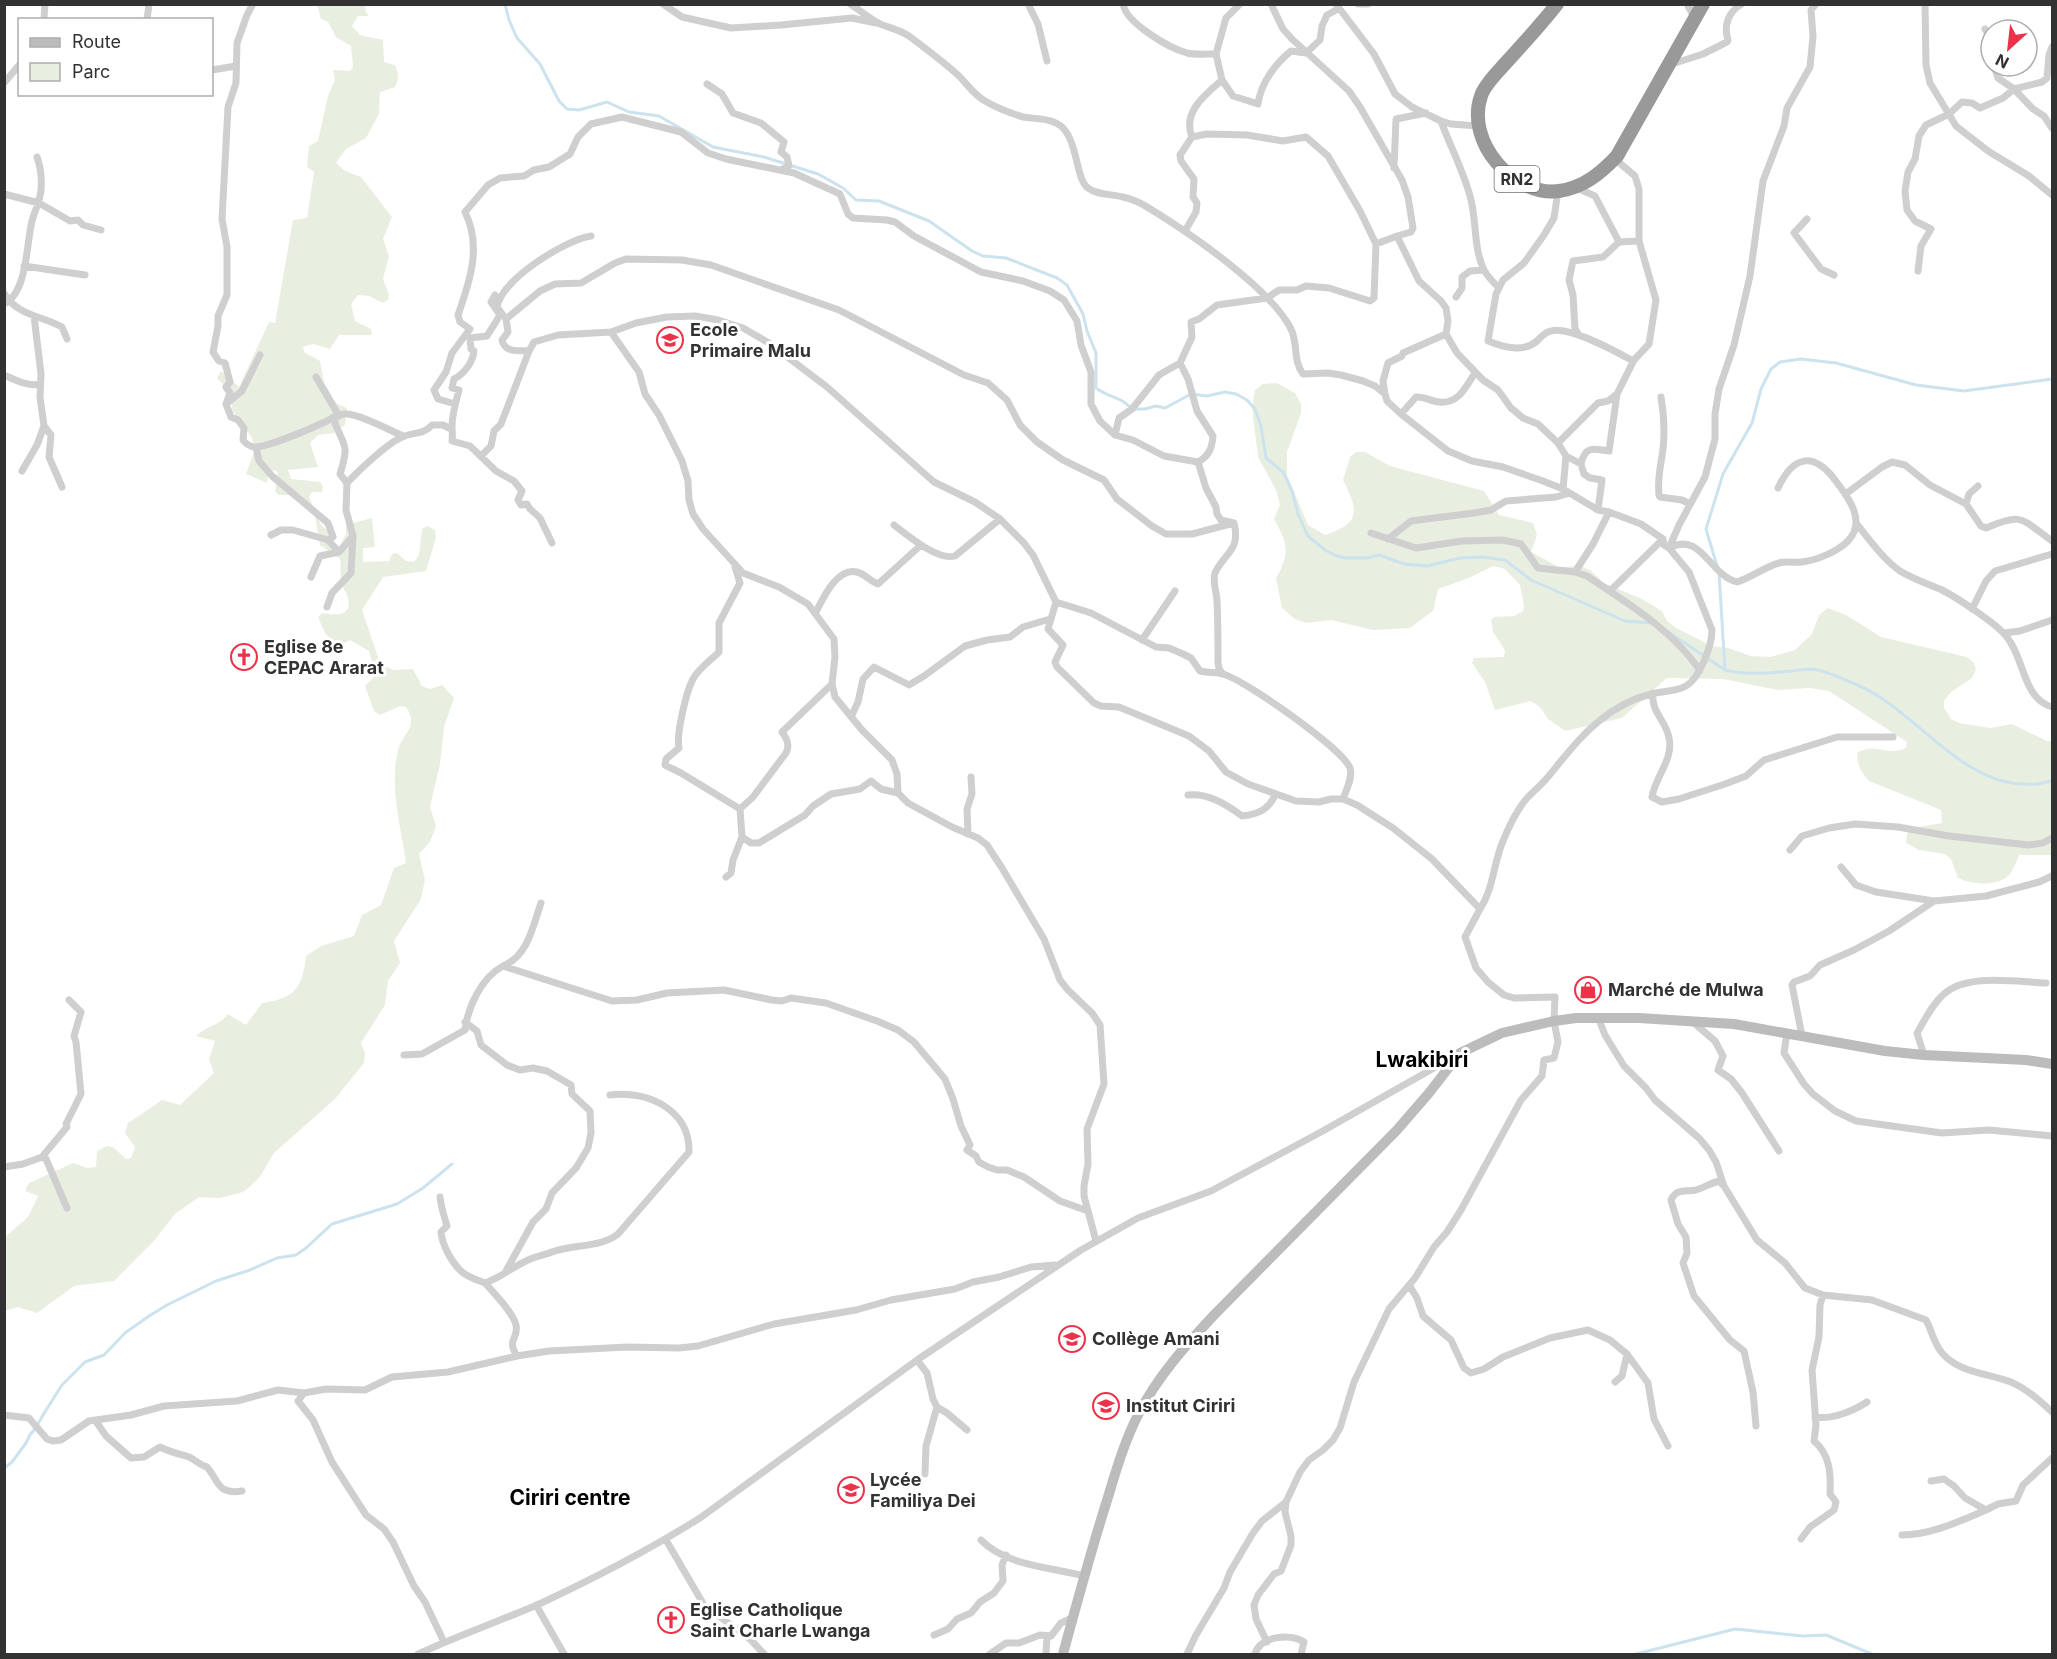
<svg xmlns="http://www.w3.org/2000/svg" width="2057" height="1659" font-family="Inter,sans-serif">
<rect width="100%" height="100%" fill="#fff"/>
<path fill="#e9efe0" d="M317 5H365L366 12 369 16H358L352 26 360 35 383 40 384 62 395 65C399 72 399 80 395 87L380 92 379 114 366 138 346 149 336 163 345 171 361 177 392 217 383 239 389 256 383 279 389 295 388 300 383 303 369 296 358 295 351 304 355 321 371 329 372 335H339L330 349 313 344 303 347 304 352 320 361 324 382 336 403 347 408 345 425 334 433 318 435 310 443 318 467 288 470 291 479 320 482 323 486 322 492H312L309 497 321 525 328 531 331 547 340 546 346 534V525L372 518 375 547 363 548V562L389 561 392 554 397 553 406 561 414 562 419 555 422 529 427 526 435 530 436 538 426 571 383 577 362 610 380 663 393 670 413 669 422 686 430 689 442 685 454 698 444 727 440 764 430 807 436 826 430 842 419 854 425 880 421 899 394 941 400 963 388 981 385 1005 361 1043 365 1053 364 1063 335 1099 274 1153 260 1177 247 1189 243 1192 220 1198 199 1197 175 1214 154 1241 114 1281 74 1286 37 1313 18 1307 5 1311 4 1238 28 1217 38 1196 25 1191 29 1183 73 1163 87 1168 96 1167 97 1151 107 1146 113 1147 126 1159 131 1158 135 1147 125 1133 128 1123 162 1100 180 1105 214 1073 209 1059 215 1041 196 1036C208 1025 219 1026 228 1014L246 1025 262 1003C295 998 302 989 306 956L321 946 354 936 362 915 381 905 394 868 406 863C401 827 389 786 398 750 401 735 420 726 406 707L400 706 380 715 374 711 365 686 376 675 369 651 350 640 336 647 325 633 318 617 322 613C334 615 353 617 348 598 347 593 343 589 342 584 340 577 341 567 340 559L320 545 315 516 292 495H279L275 492 278 472 269 469 267 483 246 474 254 452 252 438 232 410V394L217 378 221 371 239 387 269 322 275 323 293 220 307 218 314 172 307 167 309 146 318 141 328 96 335 80 333 70 350 71 353 67 351 46 336 37 328 22 321 19Z
M1277 383 1295 393 1301 404V413L1287 452V475L1308 525 1325 535C1362 523 1358 510 1343 480L1350 457 1356 452H1365L1390 466 1484 491 1499 515 1533 523 1537 535 1531 552 1559 567 1581 566 1590 570 1604 583 1642 599 1662 611 1667 621 1676 628 1712 646 1728 648 1751 656 1770 657 1795 650 1812 634 1819 615 1828 608 1846 615 1881 637 1967 657 1974 663 1976 670 1972 678 1951 692 1944 701V708L1951 719 1959 723 1990 728 2012 724 2047 741H2052V855H2019C2016 863 2012 875 2004 879 1990 886 1971 884 1958 878L1951 859 1945 854 1919 850 1906 843 1907 834 1912 828 1942 823 1941 810 1869 781C1862 773 1855 763 1858 752 1878 742 1887 757 1906 748L1907 742 1829 691 1809 688 1778 690 1723 679 1667 678 1622 718 1565 731 1548 719 1540 707 1531 701 1495 710 1485 682 1472 663 1474 658 1504 657 1505 650 1493 632 1491 620 1494 617 1514 616 1523 611 1524 606 1520 585 1505 569 1493 566 1469 578 1438 589 1433 611 1410 628 1373 630 1331 620 1306 623 1295 619 1282 608 1276 578C1291 553 1287 542 1274 519L1280 505 1276 490 1258 457 1252 408 1255 390 1263 384Z"/>
<g fill="none" stroke-linecap="round" stroke-linejoin="round">
<path stroke="#cce3ee" stroke-width="3" d="M505 4 509 20 517 38 540 64 559 101 567 109 579 110 607 102 629 112 659 116 713 147 764 157 818 174 843 188 856 200 879 201 929 221 972 251 983 256 1006 258 1057 278 1067 285 1083 314 1087 331 1096 353V388C1111 399 1119 395 1132 409H1145L1156 406 1165 408 1191 394 1207 396 1225 392 1236 394 1247 400 1255 409 1261 426 1266 458 1283 472 1292 491 1298 514 1308 536 1325 550 1334 555 1345 558H1367L1379 555 1404 564 1427 566 1460 558 1483 557 1505 560 1531 580 1625 621 1652 623
M1717 566 1706 529 1723 474 1752 423 1761 389 1771 369 1780 362 1801 359 1836 363 1916 385 1964 391 2052 379
M1719 573 1725 670
M1670 633 1725 670C1742 674 1762 674 1780 672 1790 672 1801 669 1812 669 1825 670 1842 679 1855 684 1922 711 1969 803 2052 781
M4 1468 12 1462 26 1443 30 1435 37 1426 43 1415 62 1385 85 1362 104 1355 125 1333 149 1316 167 1305 216 1281 250 1270 277 1258 296 1255 306 1248 332 1224 397 1204 423 1188 452 1164
M1636 1654 1735 1629 1803 1636 1826 1635 1872 1654"/>
<path stroke="#cfcfcf" stroke-width="7" d="M663 4 682 17 731 28 781 25 852 18 876 23
M850 4C860 10 870 19 880 24 890 28 900 30 909 36 925 48 945 63 959 76 968 85 974 95 985 101 997 108 1010 113 1023 117 1035 119 1052 118 1062 127 1078 142 1076 180 1088 188 1097 195 1112 194 1123 197 1133 199 1143 204 1152 210 1191 234 1268 287 1290 327 1299 343 1292 359 1303 374L1328 373 1341 375 1363 381 1375 386 1385 394 1387 401 1401 414 1448 451 1472 461 1503 467 1543 481 1563 489 1598 510 1609 512 1641 524 1663 539 1664 545 1669 548C1702 531 1708 574 1737 582 1751 578 1764 567 1779 563 1786 561 1795 563 1802 562 1817 560 1837 552 1848 541 1867 521 1848 497 1835 480 1813 451 1793 456 1778 488
M1028 4 1038 24 1047 61
M1123 4C1126 23 1169 48 1187 53 1195 55 1207 54 1216 54L1222 80C1205 95 1182 112 1192 137L1180 155 1181 161 1194 179 1193 197 1197 203 1196 212 1185 231
M1271 4 1283 29 1292 39 1349 91 1360 107 1402 180 1408 197 1413 228 1411 232 1397 236 1419 281 1441 301 1446 308 1448 321 1446 334 1457 353 1483 380 1498 390 1511 408 1523 418 1538 424 1558 443 1566 456 1563 489
M1336 4 1374 54 1395 94 1412 107 1441 121 1451 124 1478 126
M1358 4H1368
M1687 4 1695 19
M1925 4 1926 65 1930 83 1956 126 1988 151 2029 176 2052 195
M44 20 45 4
M147 20 149 4
M1985 29 1991 38
M1216 54 1226 18 1240 4
M1669 65 1703 54 1727 42 1728 40C1723 25 1729 11 1742 4
M1994 66 1998 78 2014 89 2033 109 2044 116 2052 128
M212 70 236 66
M1222 80 1233 96 1258 104C1261 83 1275 64 1291 51L1306 53 1320 40 1322 26 1327 15 1338 9
M4 83 20 64
M707 84 722 94 733 113 761 123 784 142 781 152 787 157 789 166 783 169
M1441 121C1450 146 1463 170 1470 196 1477 219 1473 248 1484 270 1487 276 1494 283 1499 288
M1192 137 1207 134 1247 135 1283 141 1306 137 1328 156 1360 211 1376 244
M1615 159 1635 176 1639 189V241
M1394 168 1396 119 1426 113
M1577 188 1595 196 1619 242 1603 257 1573 261 1569 280 1573 295 1575 329 1579 335
M1558 191 1554 218 1544 235 1524 263 1503 280 1496 294 1488 341C1503 347 1523 353 1537 341 1541 337 1545 332 1551 331 1569 326 1617 352 1633 361
M4 194 39 203 70 221 78 220 83 225 101 230
M1807 219 1794 233 1821 269 1834 275
M591 236C565 240 502 279 497 307L506 319 508 332 502 340C505 353 517 350 529 351L534 342 558 335 611 332 636 323 667 317 695 316 718 320 743 328 769 343 827 387 934 482 975 502 1000 519 1024 543 1033 555 1056 602 1048 629 1063 645 1055 662 1057 667 1094 703 1101 706 1119 707 1189 736 1209 751 1226 772 1248 784 1296 801 1319 802 1331 799H1343L1357 805 1393 828 1432 859 1480 909 1465 937 1476 968 1488 982 1504 995 1514 998 1555 997 1554 1021 1558 1042 1554 1058 1544 1060 1542 1076 1521 1100 1461 1210 1447 1232 1434 1247 1415 1278 1389 1309 1354 1382 1340 1428 1333 1440 1323 1450 1309 1460 1300 1472 1286 1502 1262 1521 1253 1533 1230 1572 1224 1588 1196 1635 1187 1654
M24 266 85 275
M1918 271 1921 246 1931 229 1915 221 1907 210 1905 191 1908 172 1915 159 1919 136 1926 125 1949 114 1962 102 1972 103 1980 108 2003 98 2014 89 2042 82 2047 78 2049 55 2052 47
M4 293C16 315 42 316 62 327L67 339
M1456 297 1462 288V277L1470 271 1484 270
M498 300 495 295 491 302 500 315 487 336 470 338 471 349 474 351C473 362 464 374 454 379L452 388 459 390C456 402 452 414 452 426 452 432 453 435 452 441L470 446 496 471 514 481 522 491 518 500 521 505 527 504 530 509 540 518 552 543
M4 304C28 292 26 244 32 221 35 210 40 201 41 190 42 178 41 168 37 157
M506 319 540 291 555 284 581 283 615 263 626 259 682 260 711 265 839 310 964 375 988 383 1007 400 1020 425 1037 442 1063 460 1104 480 1117 499 1152 526 1166 534H1192L1234 523
M611 332 639 372 645 394 659 415 682 461 688 481 689 500 693 514 703 529 743 573 779 587 808 604 834 639 835 657 832 684 835 697 862 730 892 760 897 774 898 793 908 803 952 827 978 838 987 845 1002 868 1044 939 1060 980 1068 990 1092 1013 1100 1025 1104 1084 1087 1129 1088 1164 1084 1186V1196L1096 1241
M260 355 242 391 226 404 231 417 238 420 244 428 243 440C246 444 249 446 254 447 265 448 308 430 320 424 329 421 336 414 346 414 360 414 389 430 403 436
M1180 363 1188 379 1197 411 1213 436C1212 448 1209 456 1198 462
M4 375C15 380 29 387 40 384
M316 377 339 416
M1385 394 1383 381 1388 363 1402 356 1403 353 1446 334
M1661 397C1664 415 1665 431 1663 449 1661 466 1657 477 1659 495L1660 497 1682 500 1690 504
M226 404 230 393 226 387 230 382 225 363 219 361 213 352 218 326V316L227 295V247L222 219 228 107 236 83 237 43 247 15 253 4
M455 404 438 399 434 390 446 372 452 353 470 329 460 322 458 315C470 281 482 246 465 212L488 185 500 178 524 176 534 170 549 167 570 154 578 137 591 124 622 117 681 132 708 153 726 159 794 173 840 194 848 214 853 218 887 220 895 222 914 236 981 272 1023 281 1050 291 1064 300 1077 321 1081 345 1091 372V404L1100 421 1115 435 1133 440 1164 456 1198 462
M1401 414 1416 397C1425 396 1431 402 1440 402 1459 404 1466 386 1475 373
M333 417C342 447 351 440 340 474L347 483
M44 426 51 435 49 457 62 487
M1115 435 1119 418 1132 409 1159 375 1180 363 1192 337 1191 322 1199 319 1217 305 1267 298 1279 290H1297L1306 286 1329 288 1370 301 1374 298 1376 244 1397 236
M1558 443 1598 403 1608 401 1617 394 1634 360 1649 344 1656 300 1639 241 1619 242
M256 447 259 461 272 476 328 523 333 537 328 540
M481 456 491 446 494 431 501 424 529 351
M1566 456 1581 464C1585 446 1593 448 1609 451L1617 394
M1198 462 1206 488 1216 507 1217 514 1221 520 1234 523C1241 551 1224 553 1215 573 1212 581 1217 593 1217 601 1218 621 1218 642 1218 662L1219 669 1223 674
M1581 464 1584 474 1590 478 1602 480 1598 510
M22 471 37 445 44 426 40 397 41 374 34 316
M1847 493 1882 467 1892 462 1905 465 1930 485 1966 504 1981 526 1986 528C2024 512 2021 519 2052 541
M1966 504 1969 494 1978 486
M1856 523C1869 539 1883 559 1900 571 1913 579 1928 584 1942 590 1956 597 1997 624 2006 636 2025 658 2022 698 2052 707
M894 525C907 535 938 561 955 556L1000 519
M1371 533 1416 548 1462 541 1503 540 1521 544 1538 568 1575 572 1587 576C1627 603 1670 628 1699 669
M271 535 281 530H293L328 540 339 552
M1388 539 1411 521 1474 513 1491 510 1506 501 1556 497 1570 493
M735 567 740 583 719 623V652C711 660 698 669 693 679 686 692 676 735 679 748L666 759 665 765 681 773 740 809
M1575 572 1593 544 1609 512
M311 577 320 556 339 552 353 536
M1610 591 1663 539
M1056 602 1091 613 1156 647 1169 648 1183 654 1191 658 1200 671C1208 673 1216 672 1223 674 1245 680 1343 749 1350 768 1353 778 1346 790 1343 799
M327 607 332 593 351 573 353 536 346 510 347 483C359 470 388 443 402 437 415 431 422 436 432 425H443L451 429
M1972 609 1986 581 1995 571 2052 554
M816 612C823 598 837 567 857 572 865 574 870 581 878 584L921 545
M2005 633 2020 631 2052 620
M1142 640 1175 591
M832 684 782 732C787 739 790 745 786 753L753 797 740 809 742 837 751 843H759L805 815 813 806 831 794 860 789 871 781 881 789 898 793
M1653 693C1651 713 1666 720 1669 738 1674 759 1655 777 1652 797L1662 802 1679 799 1725 784 1746 776 1764 760 1837 737H1893
M851 717 858 702 863 679 874 667 909 685 924 676 965 646 987 640 1010 637 1023 627 1050 619
M1188 795C1208 793 1226 804 1242 816 1259 814 1268 810 1276 794
M968 834 967 809 972 794 971 777
M1790 850 1802 836 1829 828 1855 824 1898 827 1949 836 2029 845 2043 843 2052 838
M1841 867 1856 885 1876 892 1934 901
M726 877 731 873 733 860 742 837
M1480 909C1494 888 1493 864 1503 841 1509 826 1517 809 1528 797 1534 791 1541 785 1547 778 1564 758 1578 738 1599 721 1615 708 1631 699 1651 694 1663 691 1675 692 1686 686 1700 678 1712 645 1712 630L1689 572 1669 548 1679 525 1705 477 1711 454 1715 439V414L1719 389 1734 345 1750 276 1763 181 1784 126 1787 108 1810 67 1813 36 1811 10 1816 4
M503 966C528 956 533 926 541 903
M1598 1017 1605 1035 1624 1066 1646 1088 1655 1100 1699 1138 1709 1150 1716 1162 1724 1186 1757 1240 1785 1263 1805 1288 1823 1295 1872 1300 1926 1320C1932 1331 1934 1344 1942 1353 1959 1373 1988 1373 2011 1382 2027 1389 2039 1400 2052 1412
M465 1022 477 1031 481 1045 507 1065 520 1070 533 1068 547 1071 571 1085 572 1094 590 1111 591 1133 588 1148 576 1168 552 1193 546 1209 533 1222 506 1271
M1694 1023 1715 1041 1723 1056 1718 1070 1731 1079 1742 1093 1779 1151
M1787 1033 1784 1053 1804 1084 1813 1094 1835 1111 1856 1121 1942 1133 1989 1130 2052 1136
M1802 1036 1792 985 1794 982 1810 976 1820 965 1854 950 1889 931 1934 901 1986 896 2039 882 2052 876
M404 1055 422 1054 465 1030C468 1007 481 978 503 966L612 1001 637 1000 667 993 724 990 772 1000 782 1001 791 998 826 1003 877 1021 898 1030 914 1042 945 1079 953 1099 961 1126 970 1145 967 1150 976 1156 979 1162 988 1167 997 1170H1007L1024 1177 1060 1201 1088 1211
M1924 1055 1917 1033C1925 1020 1932 1004 1944 994 1967 973 2016 982 2046 983
M42 1157 46 1159 67 1208
M4 1167 23 1164 42 1157 67 1127 66 1124 81 1094 76 1042 74 1036 81 1012 69 1000
M1723 1185 1719 1181C1711 1183 1703 1188 1696 1190 1684 1192 1677 1188 1671 1200L1678 1224 1686 1237 1687 1253 1683 1263 1694 1296 1730 1340 1744 1351 1753 1392 1756 1426
M440 1197C441 1207 444 1216 447 1226L441 1232C442 1245 452 1263 462 1272 468 1277 477 1280 485 1283 500 1278 511 1268 526 1261 533 1257 544 1255 552 1252 573 1244 600 1248 618 1234L689 1152C690 1110 648 1090 610 1095
M485 1283C493 1292 513 1312 516 1325 519 1339 506 1339 517 1356
M1409 1285 1417 1298 1423 1316 1451 1340 1464 1368 1471 1373 1484 1369 1503 1357 1550 1338 1588 1330 1610 1340 1627 1354 1648 1383 1654 1419 1668 1446
M917 1360 927 1373 933 1399 937 1407 947 1413 967 1430
M1615 1382 1622 1376 1627 1354
M304 1393 298 1401 313 1420 332 1462 366 1515 384 1529 393 1542 414 1586 425 1602 444 1642
M4 1415 29 1418 47 1439 53 1441 61 1440 89 1421 131 1415 164 1406 237 1401 278 1390 304 1393 326 1389 365 1390 392 1377 448 1372 517 1356 549 1351 628 1347 679 1348 698 1346 774 1324 856 1310 891 1300 955 1289 973 1282 999 1277 1031 1267 1055 1265
M1815 1417C1832 1420 1853 1411 1867 1402
M98 1420 97 1423 106 1436 131 1458 144 1457 160 1447C170 1452 179 1454 189 1457 196 1460 199 1465 207 1467 219 1481 217 1495 242 1491
M925 1474 926 1446 937 1407
M1931 1481 1944 1479 1954 1486 1965 1498 1986 1510 1998 1504 2016 1501 2023 1485 2052 1458
M1902 1535C1931 1535 1960 1521 1986 1510
M1801 1539 1810 1527 1834 1510 1836 1502 1830 1494C1831 1474 1830 1454 1814 1441L1816 1425 1812 1370 1819 1337 1820 1305 1823 1295
M666 1540 704 1605 751 1640 764 1654
M981 1540C1006 1566 1051 1567 1084 1576
M536 1605 564 1654
M934 1635 948 1629 957 1619 971 1613 980 1602 994 1593 1003 1581 1002 1565 1006 1555
M1267 1642 1256 1619 1254 1605 1258 1595 1274 1574 1281 1571 1291 1545V1536L1285 1512 1286 1502
M418 1654C457 1636 497 1622 537 1605 593 1579 647 1551 700 1518L917 1360 1081 1250 1138 1218 1211 1191 1321 1132 1455 1056
M990 1654 1006 1643H1019L1040 1635 1051 1636 1061 1623 1072 1618
M1046 1654 1047 1636
M1255 1654C1260 1636 1290 1633 1304 1642L1301 1654"/>
<path stroke="#bcbcbc" stroke-width="10" d="M1063 1654C1076 1606 1089 1558 1104 1510 1114 1478 1123 1444 1138 1415 1157 1377 1186 1345 1215 1314L1397 1130 1429 1093 1460 1053 1502 1033 1554 1021 1576 1018H1639L1734 1024 1885 1051 1924 1055 2026 1060 2052 1064"/>
<path stroke="#999" stroke-width="14" d="M1557 4C1540 26 1521 46 1502 67 1495 75 1484 86 1481 96 1465 141 1513 197 1559 191 1583 188 1601 173 1617 156L1703 4"/>
</g>
<defs>
<symbol id="school-ring" viewBox="-11 -11 22 22"><circle r="9.5" fill="#fff" stroke="#eb3249" stroke-width="1.5"/><path d="M0-5L7-2L0 1L-7-2ZM-4 1L0 2.5L4 1V4Q0 6-4 4Z" fill="#eb3249"/></symbol>
<symbol id="church-ring" viewBox="-11 -11 22 22"><circle r="9.5" fill="#fff" stroke="#eb3249" stroke-width="1.5"/><path d="M-1.2-6h2.4v3.5h3.3v2.4h-3.3V6h-2.4V-.1h-3.3v-2.4h3.3Z" fill="#eb3249"/></symbol>
<symbol id="shop-ring" viewBox="-11 -11 22 22"><circle r="9.5" fill="#fff" stroke="#eb3249" stroke-width="1.5"/><path d="M-5-2.5h2.3a2.7 3.5 0 0 1 5.4 0H5L5.5 6h-11ZM-1.5-2.5h3a1.5 2.3 0 0 0-3 0Z" fill="#eb3249"/></symbol>
<symbol id="university-ring" viewBox="-11 -11 22 22"><circle r="9.5" fill="#fff" stroke="#eb3249" stroke-width="1.5"/><path d="M0-5L7-2L0 1L-7-2ZM-4 1L0 2.5L4 1V4Q0 6-4 4Z" fill="#eb3249"/></symbol>
</defs>
<g fill-rule="evenodd">
<use href="#school-ring" x="655" y="325" width="30" height="30"/>
<use href="#church-ring" x="229" y="642" width="30" height="30"/>
<use href="#shop-ring" x="1573" y="975" width="30" height="30"/>
<use href="#university-ring" x="1057" y="1324" width="30" height="30"/>
<use href="#school-ring" x="1091" y="1391" width="30" height="30"/>
<use href="#school-ring" x="836" y="1475" width="30" height="30"/>
<use href="#church-ring" x="656" y="1605" width="30" height="30"/>
</g>
<g text-anchor="middle" stroke-width="6" stroke-linejoin="round" paint-order="stroke">
<rect fill="#fff" stroke="#707070" stroke-width="1.5" x="1494.5" y="166" width="45" height="26" rx="4.5"/>
<g font-size="16" font-weight="bold" fill="#323232">
<text x="1517" y="185">RN2</text>
</g>
<g font-size="18" font-weight="bold" fill="#323232" stroke="#fff" text-anchor="start">
<text x="690" y="336">Ecole<tspan x="690" dy="21">Primaire Malu</tspan></text>
<text x="264" y="653">Eglise 8e<tspan x="264" dy="21">CEPAC Ararat</tspan></text>
<text x="1608" y="996">Marché de Mulwa</text>
<text x="1092" y="1345">Collège Amani</text>
<text x="1126" y="1412">Institut Ciriri</text>
<text x="870" y="1486">Lycée<tspan x="870" dy="21">Familiya Dei</tspan></text>
<text x="690" y="1616">Eglise Catholique<tspan x="690" dy="21">Saint Charle Lwanga</tspan></text>
</g>
<g font-size="21" font-weight="bold" fill="#000" stroke="#fff">
<text x="1422" y="1067">Lwakibiri</text>
<text x="570" y="1505">Ciriri centre</text>
</g>
</g>
<rect width="2057" height="1659" fill="none" stroke="#323232" stroke-width="12"/>
<rect x="18" y="18" width="195" height="78" fill="#ffffff" stroke="#adadad" stroke-width="1.5"/>
<rect x="30" y="38" width="30" height="9" fill="#bcbcbc" stroke="#adadad" stroke-width="1.5"/>
<text x="72" y="48" font-size="18" fill="#323232">Route</text>
<rect x="30" y="63" width="30" height="18" fill="#e9efe0" stroke="#adadad" stroke-width="1.5"/>
<text x="72" y="78" font-size="18" fill="#323232">Parc</text>
<g transform="translate(2009 48) rotate(207)"><circle r="28" fill="#ffffff" stroke="#adadad" stroke-width="1.5"/>
<path d="M0-4.5L10 22L0 15L-10 22Z" fill="#eb3249"/>
<text y="-9" font-size="16" font-weight="bold" text-anchor="middle" fill="#323232">N</text>
</g>
</svg>
